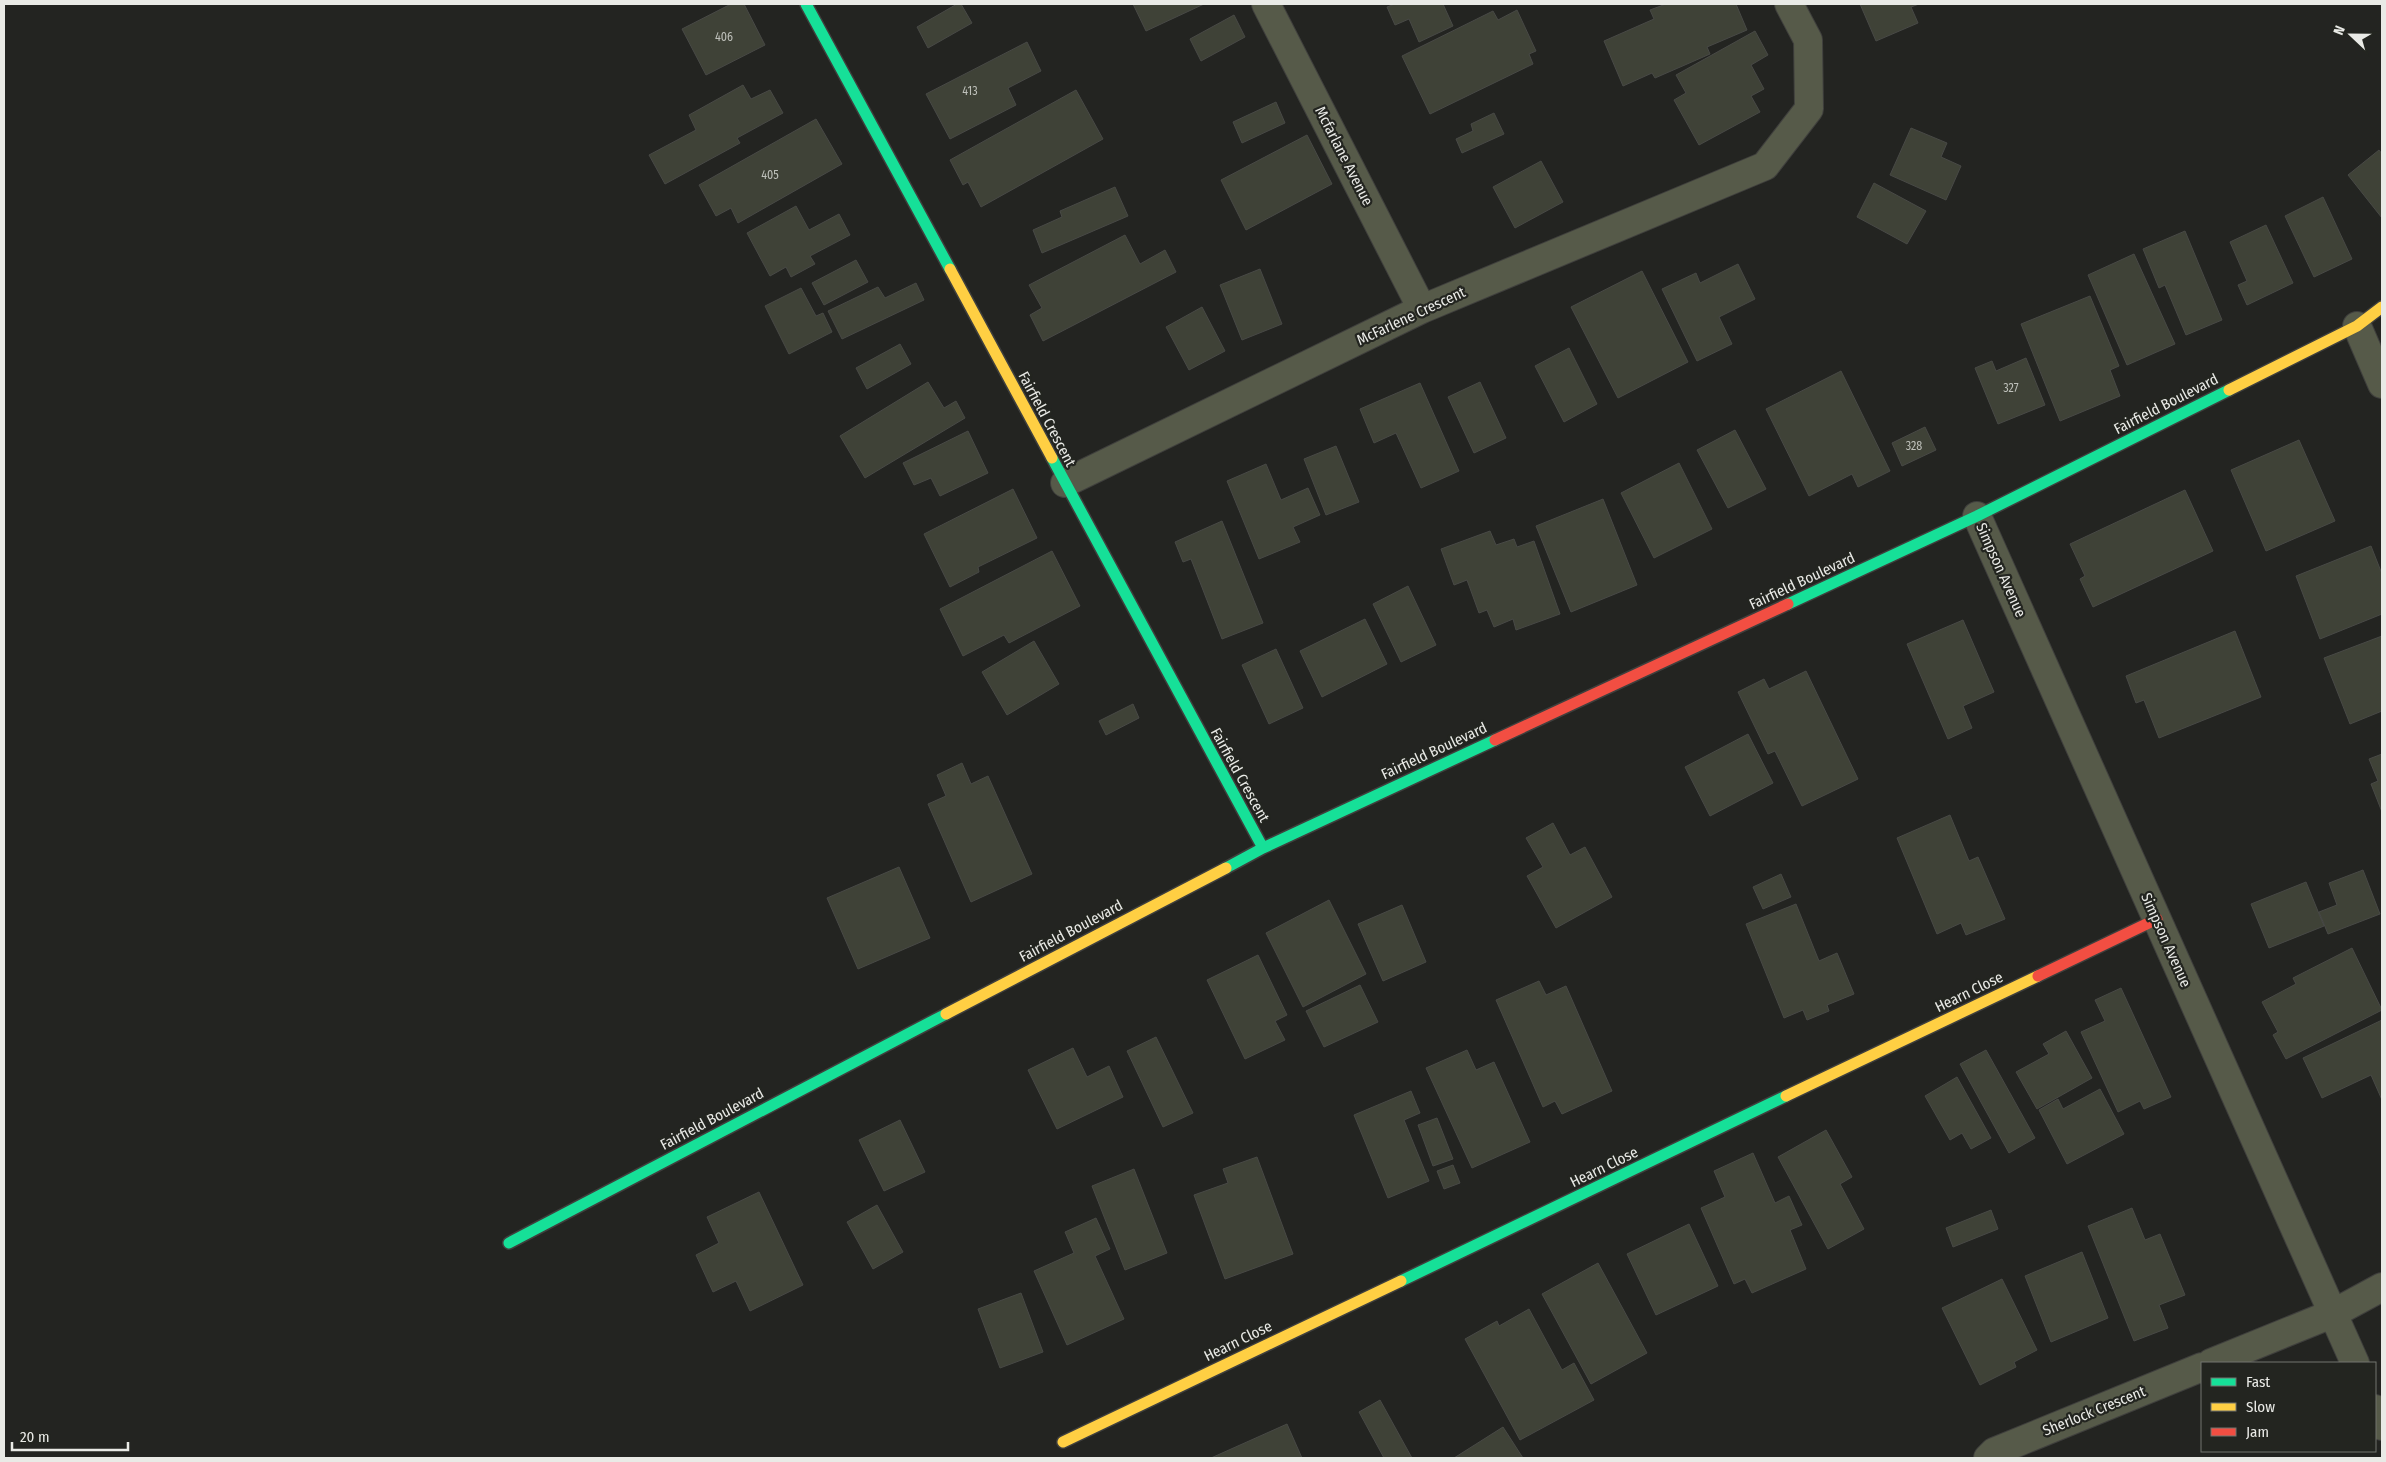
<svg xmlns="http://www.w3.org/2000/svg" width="2386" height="1462" font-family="'Fira Sans Condensed',sans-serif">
<rect width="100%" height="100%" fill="#232421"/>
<path fill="#3f4237" stroke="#484946" d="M731 4H744L765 45 706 75 682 29Z
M957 4H961L972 23 928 48 917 27Z
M1133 4H1204L1146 31Z
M1395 4H1443L1453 26 1419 42 1409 19 1395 25 1387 7Z
M1666 4H1736L1747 30 1707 47 1710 54 1655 78 1652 73 1623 86 1604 41 1654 19 1650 10Z
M1860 4H1919L1911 7 1918 23 1876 41Z
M1517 10 1536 51 1529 54 1533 64 1430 114 1402 56 1493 11 1498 20Z
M1234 15 1245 37 1201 61 1190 39Z
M1755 31 1768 55 1751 65 1764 89 1751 96 1760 112 1699 145 1674 100 1686 93 1676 75Z
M1027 42 1041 71 1008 88 1016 105 950 139 926 94Z
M743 85 751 99 770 90 783 113 737 138 740 143 665 184 649 155 696 130 689 115Z
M1076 90 1103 139 981 207 968 182 963 185 950 160Z
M1276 102 1285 123 1242 143 1233 122Z
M1494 113 1504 134 1462 153 1456 139 1473 131 1471 124Z
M816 119 842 164 738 223 731 208 716 216 699 185Z
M1911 128 1947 143 1941 157 1961 166 1946 200 1890 175Z
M1307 135 1332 184 1246 230 1221 180Z
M2379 150 2382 154V218L2348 175Z
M1541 161 1563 202 1515 228 1493 187Z
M1874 183 1926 211 1907 244 1857 217Z
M1115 187 1128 216 1042 253 1033 230 1062 217 1060 211Z
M2323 197 2352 259 2314 277 2285 216Z
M796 206 809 230 839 214 850 235 810 256 815 264 791 277 786 267 770 276 747 233Z
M2266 225 2293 283 2247 305 2238 285 2247 281 2230 242Z
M2185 231 2222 320 2186 335 2165 285 2159 288 2143 249Z
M1125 235 1140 264 1165 250 1176 272 1043 341 1030 315 1042 308 1029 285Z
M2134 254 2175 344 2127 365 2088 275Z
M856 260 868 282 824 305 812 283Z
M1738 264 1755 299 1719 317 1732 344 1697 361 1662 289 1696 273 1700 283Z
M1260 269 1282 324 1242 340 1220 285Z
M1642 271 1688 362 1618 398 1571 307Z
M916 283 924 300 842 339 828 311 878 287 885 298Z
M801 288 816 316 823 313 832 332 789 354 765 306Z
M2090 296 2119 366 2110 370 2120 396 2060 421 2021 324Z
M1202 307 1225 351 1189 370 1166 327Z
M900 344 911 364 867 389 856 368Z
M1569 348 1597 404 1564 422 1535 366Z
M2026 358 2045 405 1998 424 1975 368 1992 361 1996 371Z
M1841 371 1890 471 1858 487 1852 474 1809 496 1766 409Z
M928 382 944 408 956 401 965 418 865 478 840 436Z
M1480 382 1506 438 1474 453 1448 397Z
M1420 383 1459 471 1421 488 1396 433 1374 443 1360 409Z
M1925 427 1936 450 1902 466 1892 443Z
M1735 430 1766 489 1728 508 1697 450Z
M968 431 988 473 940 496 931 478 914 485 903 463Z
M2299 440 2335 521 2266 551 2231 470Z
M1336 446 1359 502 1326 515 1304 459Z
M1679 463 1712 529 1654 558 1621 493Z
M1266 464 1281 500 1308 488 1320 515 1293 527 1300 542 1259 559 1227 481Z
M1013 489 1037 538 978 567 979 572 950 587 924 534Z
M2185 490 2213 551 2093 607 2080 579 2085 576 2070 544Z
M1603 499 1637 585 1571 612 1536 526Z
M1222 521 1263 623 1222 639 1191 559 1183 562 1175 542Z
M1490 531 1496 545 1514 539 1517 547 1534 541 1560 614 1516 630 1513 619 1494 627 1487 610 1479 613 1467 580 1454 585 1441 549Z
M2371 546 2382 574V614L2320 639 2296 576Z
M1052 551 1080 606 1009 643 1004 635 963 656 940 609Z
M1408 586 1436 645 1401 662 1373 604Z
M1365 619 1387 664 1322 697 1300 651Z
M1963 620 1994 692 1963 706 1972 728 1948 739 1907 644Z
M2235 631 2261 697 2159 738 2144 700 2136 703 2126 676Z
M2382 636V711L2350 724 2324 658Z
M1034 641 1059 684 1007 715 982 672Z
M1276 649 1303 708 1269 724 1242 665Z
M1806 671 1858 779 1802 806 1775 751 1768 754 1738 692 1764 679 1769 689Z
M1133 704 1139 718 1106 735 1099 721Z
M1748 734 1773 783 1710 816 1685 767Z
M2382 754V812L2371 784 2378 781 2369 759Z
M962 763 971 784 988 776 1032 874 971 902 928 804 946 796 937 775Z
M1950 815 1969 861 1978 857 2005 919 1966 935 1961 923 1937 934 1897 838Z
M1553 823 1570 855 1585 847 1612 897 1556 928 1527 876 1543 867 1526 838Z
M899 867 930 938 858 969 827 898Z
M2363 870 2380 914 2328 934 2319 912 2337 905 2329 883Z
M1781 874 1791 897 1763 909 1753 887Z
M2306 882 2324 926 2269 948 2251 904Z
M1329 900 1366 974 1303 1007 1266 933Z
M1796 904 1819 961 1837 953 1854 994 1827 1005 1829 1011 1807 1020 1803 1010 1784 1018 1746 924Z
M1402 905 1426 962 1383 981 1358 924Z
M2352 948 2382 1010 2286 1059 2273 1035 2278 1032 2262 1002 2296 984 2293 978Z
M1258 955 1287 1015 1275 1021 1285 1040 1245 1059 1207 980Z
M1539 981 1546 995 1566 986 1612 1091 1562 1114 1555 1101 1543 1107 1496 1000Z
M1360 985 1378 1022 1324 1047 1306 1011Z
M2121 988 2171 1097 2144 1109 2140 1101 2118 1112 2081 1032 2105 1021 2095 1000Z
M2382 1020V1100L2371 1075 2322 1098 2303 1058Z
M2066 1031 2092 1078 2037 1109 2016 1072 2049 1054 2043 1044Z
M1156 1037 1193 1113 1163 1127 1127 1051Z
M1073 1048 1087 1077 1109 1066 1123 1097 1057 1129 1028 1070Z
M1467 1050 1476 1070 1494 1062 1530 1142 1472 1168 1426 1068Z
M1986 1050 2035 1138 2009 1153 1960 1064Z
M1957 1077 1991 1138 1971 1149 1962 1133 1950 1140 1925 1096Z
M2100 1089 2124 1134 2067 1164 2039 1110 2058 1099 2063 1109Z
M1411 1091 1420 1113 1404 1120 1429 1181 1388 1198 1354 1115Z
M1437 1118 1453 1159 1433 1166 1418 1125Z
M900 1120 925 1172 884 1191 859 1140Z
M1826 1130 1852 1177 1840 1184 1864 1229 1828 1249 1778 1157Z
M1753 1153 1775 1203 1789 1196 1802 1225 1790 1230 1806 1269 1752 1293 1745 1279 1734 1284 1701 1208 1725 1197 1714 1171Z
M1257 1157 1293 1254 1225 1279 1194 1195 1228 1183 1223 1169Z
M1453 1165 1460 1183 1444 1189 1437 1171Z
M1134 1169 1167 1253 1125 1270 1092 1186Z
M759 1192 803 1285 750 1311 736 1281 713 1292 696 1255 719 1243 707 1217Z
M877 1205 903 1252 873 1269 847 1222Z
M2132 1208 2145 1240 2160 1234 2185 1295 2159 1305 2168 1328 2134 1341 2088 1226Z
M1991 1210 1998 1229 1953 1247 1946 1228Z
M1096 1218 1110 1249 1095 1256 1124 1319 1067 1345 1034 1271 1074 1253 1065 1232Z
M1689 1224 1718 1286 1656 1315 1627 1254Z
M2082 1252 2108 1318 2051 1342 2025 1276Z
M1598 1263 1647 1353 1591 1384 1542 1294Z
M2002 1279 2037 1350 2014 1362 2016 1367 1980 1385 1942 1308Z
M1021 1293 1043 1352 1000 1368 978 1309Z
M1529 1309 1562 1370 1574 1363 1594 1400 1520 1440 1465 1339 1497 1321 1499 1326Z
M1380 1400 1412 1458H1384L1359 1412Z
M1287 1424 1302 1458H1211Z
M1503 1427 1523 1458H1454Z"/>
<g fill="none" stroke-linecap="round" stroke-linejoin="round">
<defs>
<path id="street" d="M1266 4 1422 309
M2357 326 2382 384
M1065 483 1422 309 1765 166 1809 109 1808 40 1789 4
M1977 516 2355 1363
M2211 1363 2334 1313 2382 1287
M2375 1409 2382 1426
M1988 1458 1994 1452 2202 1367"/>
<path id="fast" d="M806 4 950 269
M1052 458 1263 848
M1788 604 1977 516 2229 390
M1226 868 1263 848 1495 740
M509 1243 946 1014
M1401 1281 1786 1096"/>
<path id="slow" d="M950 269 1052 458
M2229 390 2357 326 2382 307
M946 1014 1226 868
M1786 1096 2038 976
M1063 1442 1401 1281"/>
<path id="jam" d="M1495 740 1788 604
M2038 976 2157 919"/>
</defs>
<use href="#street" stroke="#3f3f3d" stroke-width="30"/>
<use href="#fast" stroke="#3f3f3d" stroke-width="14"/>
<use href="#slow" stroke="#3f3f3d" stroke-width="14"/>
<use href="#jam" stroke="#3f3f3d" stroke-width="14"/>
<use href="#street" stroke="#565a49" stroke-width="28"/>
<use href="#fast" stroke="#16e098" stroke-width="11"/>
<use href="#slow" stroke="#ffcf43" stroke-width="11"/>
<use href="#jam" stroke="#f24e42" stroke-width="11"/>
</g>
<g text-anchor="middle" stroke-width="4.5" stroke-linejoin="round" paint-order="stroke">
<g font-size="12" fill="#bec0ba">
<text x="724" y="41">406</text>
<text x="970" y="95">413</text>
<text x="770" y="179">405</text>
<text x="2011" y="392">327</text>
<text x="1914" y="450">328</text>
</g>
<g font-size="15" fill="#e9eae6" stroke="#232520">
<text transform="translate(1344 156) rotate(63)" y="5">Mcfarlane Avenue</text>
<text transform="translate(1411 316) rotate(-25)" y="5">McFarlene Crescent</text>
<text transform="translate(2166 404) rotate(-27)" y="5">Fairfield Boulevard</text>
<text transform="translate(1047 419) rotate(62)" y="5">Fairfield Crescent</text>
<text transform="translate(2001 570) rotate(66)" y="5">Simpson Avenue</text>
<text transform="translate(1802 581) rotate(-25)" y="5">Fairfield Boulevard</text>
<text transform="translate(1434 751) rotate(-25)" y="5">Fairfield Boulevard</text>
<text transform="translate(1240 775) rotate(61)" y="5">Fairfield Crescent</text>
<text transform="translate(1071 931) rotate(-28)" y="5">Fairfield Boulevard</text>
<text transform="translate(2166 940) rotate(66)" y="5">Simpson Avenue</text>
<text transform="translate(1969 992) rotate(-26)" y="5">Hearn Close</text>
<text transform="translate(712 1119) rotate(-28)" y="5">Fairfield Boulevard</text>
<text transform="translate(1604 1167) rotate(-26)" y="5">Hearn Close</text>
<text transform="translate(1238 1341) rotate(-26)" y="5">Hearn Close</text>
<text transform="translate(2094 1411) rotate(-22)" y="5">Sherlock Crescent</text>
</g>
</g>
<rect width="2386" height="1462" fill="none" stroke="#e9eae6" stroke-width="10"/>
<rect x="2201" y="1362" width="175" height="90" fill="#232520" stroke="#72746f"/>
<rect x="2211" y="1378" width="25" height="8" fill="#16e098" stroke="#72746f"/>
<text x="2246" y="1387" font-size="15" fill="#e9eae6">Fast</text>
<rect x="2211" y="1403" width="25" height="8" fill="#ffcf43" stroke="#72746f"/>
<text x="2246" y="1412" font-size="15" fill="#e9eae6">Slow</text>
<rect x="2211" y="1428" width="25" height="8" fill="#f24e42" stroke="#72746f"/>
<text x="2246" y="1437" font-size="15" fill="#e9eae6">Jam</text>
<g transform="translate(2351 35) rotate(292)" stroke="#232520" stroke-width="4" paint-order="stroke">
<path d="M0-4L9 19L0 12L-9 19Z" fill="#e9eae6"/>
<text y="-8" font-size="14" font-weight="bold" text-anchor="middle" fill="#e9eae6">N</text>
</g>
<path d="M12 1442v8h116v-8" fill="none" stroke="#e9eae6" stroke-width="2.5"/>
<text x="20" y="1442" font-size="15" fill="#e9eae6" stroke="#232520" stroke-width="4" paint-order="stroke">20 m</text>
</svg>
